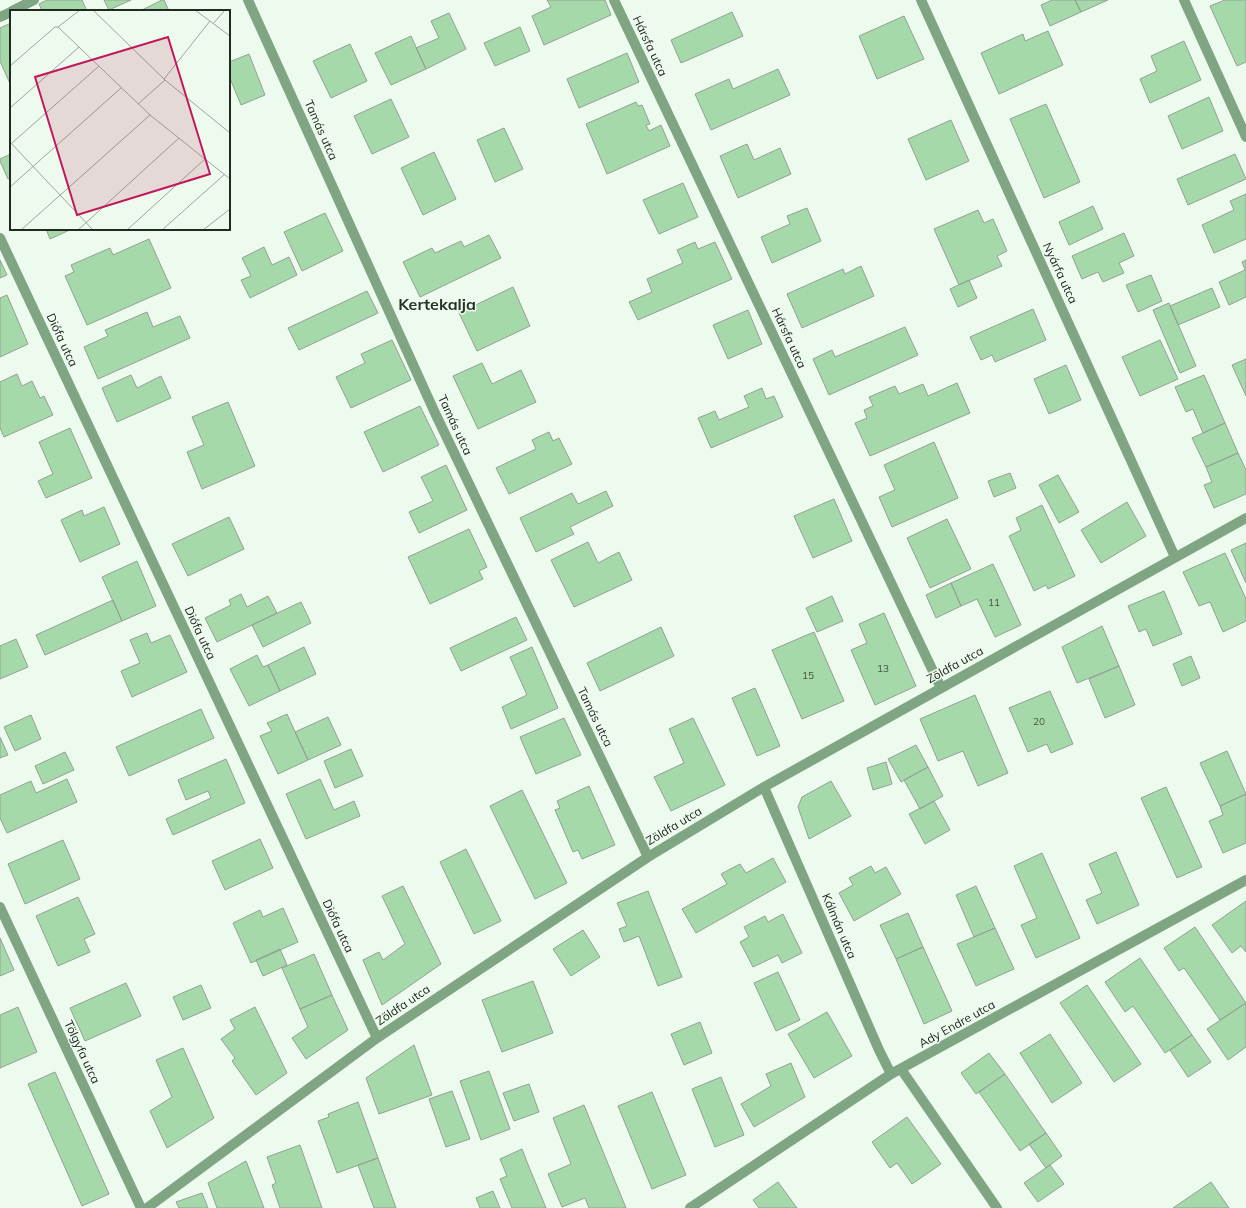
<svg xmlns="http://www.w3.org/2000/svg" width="1246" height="1208" font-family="Mulish,sans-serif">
<rect width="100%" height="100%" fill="#ecfbed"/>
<path fill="#a6d9a9" stroke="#93a193" d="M47 0H82L87 11H42L39 4Z
M104 0H131L109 10Z
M162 0H164L169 11H140Z
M547 0H605L611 15 544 45 532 16 551 7Z
M1052 0H1075L1081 12 1050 26 1041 5Z
M1075 0H1108L1081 12Z
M1225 0H1246V62L1237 66 1210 6Z
M732 12 743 36 681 63 671 40Z
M449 13 466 49 426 69 416 48 439 38 431 21Z
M904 16 924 59 877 79 859 36Z
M11 23V86L0 61V28Z
M520 27 530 51 495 66 484 43Z
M1048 31 1063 65 999 94 981 53 1023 34 1025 41Z
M411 36 426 69 391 85 375 53Z
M1184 41 1201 80 1150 103 1140 79 1157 71 1151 56Z
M350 44 367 81 331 98 313 61Z
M627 53 639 82 579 108 567 79Z
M249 54 265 95 241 105 229 76V62Z
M778 69 790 95 711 130 695 94 729 79 733 89Z
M1209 97 1223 131 1182 149 1168 116Z
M391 99 409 137 372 154 354 116Z
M636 102 638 106 642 105 650 124 646 125 649 131 661 125 670 146 607 174 586 124Z
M1046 104 1080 182 1044 198 1010 119Z
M951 120 969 161 926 180 908 139Z
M504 128 523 169 495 182 477 140Z
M747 144 754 160 780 148 791 174 738 198 720 156Z
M434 152 456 199 423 215 401 168Z
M11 154V177L8 179 0 161V159Z
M1235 154 1246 179 1188 205 1177 179Z
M683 183 698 217 659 234 643 200Z
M1246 194V239L1214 253 1202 225 1234 210 1230 201Z
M1093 206 1103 229 1069 245 1059 222Z
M807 208 821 241 772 263 761 237 790 224 787 216Z
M978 210 984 223 993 219 1007 251 997 256 1002 266 959 285 934 229Z
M325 213 343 251 302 271 284 232Z
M46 229H72L50 239Z
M1124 233 1134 256 1119 263 1124 273 1103 282 1098 272 1082 279 1072 256Z
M489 235 501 258 420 297 403 262 432 248 435 253 461 241 464 247Z
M149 239 171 288 87 325 65 276 74 272 71 265 110 248 113 255Z
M695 242 698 249 715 242 732 279 638 320 629 302 652 292 647 279 683 263 677 250Z
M264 247 272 265 289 257 297 275 250 298 241 280 251 276 242 258Z
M0 260 7 275 0 278Z
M1246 260V297L1229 305 1219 282 1245 270 1242 262Z
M861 266 874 296 802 328 787 294 843 269 845 274Z
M1151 275 1162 301 1138 312 1126 285Z
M969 280 977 298 958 307 950 289Z
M513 287 530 326 477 351 459 313Z
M1212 288 1220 307 1178 325 1170 306Z
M367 291 378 313 299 350 288 328Z
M7 295 28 344 0 357V298Z
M1169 303 1196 366 1180 373 1153 310Z
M1033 309 1046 340 995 362 992 355 981 360 970 337Z
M748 310 762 344 728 359 713 325Z
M147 312 153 327 180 316 190 338 98 379 84 347 108 336 105 330Z
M905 327 918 355 829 395 813 359 832 350 835 357Z
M392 340 411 380 351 408 336 377 365 363 361 354Z
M1160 340 1178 379 1140 396 1122 357Z
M1246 359V396L1232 365Z
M482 363 492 384 521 370 536 402 478 429 453 376Z
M1066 365 1081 400 1049 414 1034 379Z
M17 374 22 386 32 381 40 398 44 396 53 415 4 437 0 428V382Z
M131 375 137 388 161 376 171 398 117 422 102 388Z
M1204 375 1225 423 1203 433 1193 409 1186 412 1175 387Z
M957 383 970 413 870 456 855 423 867 418 864 410 873 406 869 397 895 386 899 394 923 384 928 396Z
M762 388 766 399 774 396 783 417 711 448 698 418 715 411 719 420 749 407 744 396Z
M228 402 255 466 202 489 187 452 204 445 192 417Z
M420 406 439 445 383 472 364 432Z
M1225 423 1238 453 1206 467 1192 438Z
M70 428 92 478 46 498 38 481 53 474 39 442Z
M549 432 553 441 559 438 572 464 509 494 496 468 536 449 532 440Z
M934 442 958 498 892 527 879 497 895 490 884 465Z
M1238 453 1246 470V494L1214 508 1204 485 1212 482 1206 467Z
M446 465 467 510 419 533 409 512 433 501 421 477Z
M1010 473 1016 488 994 497 988 481Z
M1058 475 1079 512 1059 523 1039 485Z
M606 491 613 506 570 527 574 534 536 552 520 518 572 493 578 504Z
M834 499 852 541 813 558 794 516Z
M1127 502 1146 536 1101 563 1081 530Z
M1042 505 1075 576 1048 589 1046 585 1034 591 1009 536 1021 530 1016 518Z
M104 507 120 544 80 562 61 520 82 510 84 516Z
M229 517 244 549 188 576 172 544Z
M947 519 971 569 930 588 907 538Z
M469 529 487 567 479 571 483 579 430 604 408 557Z
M588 542 598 563 619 552 632 580 574 607 551 560Z
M1246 543V583L1231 550Z
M1225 553 1246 599V621L1223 632 1210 602 1199 606 1183 572Z
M137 561 156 606 122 621 102 577Z
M993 564 1021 625 995 637 977 599 961 606 951 583Z
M951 583 961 606 936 618 926 595Z
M1164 591 1182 634 1153 646 1146 629 1139 632 1128 606Z
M241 594 247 607 268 596 277 613 217 642 205 618 231 605 229 600Z
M832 596 843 621 817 632 806 608Z
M113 600 122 621 45 655 36 635Z
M301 602 311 623 263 647 252 625Z
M884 613 916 686 875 705 851 650 867 643 859 624Z
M516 617 527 640 461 671 450 648Z
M1102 626 1119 666 1077 683 1062 647Z
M661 627 674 656 600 691 587 663Z
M814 632 844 701 802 719 772 650Z
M147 633 151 643 170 635 187 672 132 697 121 671 140 663 130 640Z
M16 639 28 667 0 679V646Z
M304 647 316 674 280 691 268 665Z
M532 647 558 708 511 729 502 707 527 695 510 657Z
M257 655 263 667 268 665 280 691 249 706 230 669Z
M1191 656 1200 678 1182 686 1173 664Z
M1119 666 1135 705 1105 718 1089 679Z
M755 688 780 746 757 756 732 698Z
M1050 691 1073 744 1051 753 1047 744 1028 752 1009 708Z
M975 695 1008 773 978 786 963 751 938 761 920 719Z
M201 709 214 738 129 776 116 747Z
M287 714 308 760 278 774 260 736 272 731 267 723Z
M31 715 41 739 15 751 4 727Z
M328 717 341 745 308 760 295 732Z
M564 718 581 755 536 774 520 737Z
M693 718 725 785 671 811 654 777 684 763 669 729Z
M0 737 8 755 0 758Z
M916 745 928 767 901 782 888 759Z
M351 749 363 776 335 788 324 761Z
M1227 751 1246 794 1220 806 1200 763Z
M65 752 74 770 43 784 35 766Z
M226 759 245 803 173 835 166 819 211 798 208 791 186 800 178 780Z
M886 762 892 784 873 790 867 768Z
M928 767 943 796 920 809 904 780Z
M67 779 77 802 7 833 0 818V795L31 781 36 793Z
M320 779 334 810 354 801 360 816 306 839 286 794Z
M831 781 851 816 809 839 798 807 802 797Z
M589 786 615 845 582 859 578 850 573 852 555 810 560 808 557 801Z
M1166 787 1202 867 1177 878 1141 798Z
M522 790 567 883 535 899 490 806Z
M1246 794V843L1223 853 1209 821 1223 815 1220 806Z
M934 801 950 830 925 844 909 814Z
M260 839 273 868 225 890 212 861Z
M63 840 80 879 25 904 8 864Z
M466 849 501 921 474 934 440 862Z
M1116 852 1139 905 1097 924 1086 900 1102 893 1089 864Z
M1042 853 1080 938 1036 958 1021 925 1037 918 1014 866Z
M773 858 786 882 696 933 682 909 727 884 721 874 740 864 746 873Z
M871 866 875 873 886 867 901 894 854 921 839 893 853 885 849 878Z
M403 886 441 964 382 1005 363 960 379 952 383 960 405 944 382 896Z
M976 886 995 928 974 937 956 895Z
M648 891 682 977 658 986 639 936 624 942 619 929 627 926 617 903Z
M78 897 95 934 84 939 90 952 58 966 36 916Z
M1246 901V952L1241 946 1232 953 1212 925Z
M283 908 298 942 251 963 233 923 260 910 263 917Z
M908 913 923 947 896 959 880 925Z
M783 914 802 953 782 963 778 955 753 967 740 942 749 937 744 927 765 916 768 922Z
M1195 927 1246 1003 1220 1020 1184 968 1179 971 1164 948Z
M995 928 1014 969 976 986 957 944Z
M583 930 600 957 571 976 553 949Z
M0 938 14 970 0 976Z
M923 947 952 1011 924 1024 896 959Z
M280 949 287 965 263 976 256 960Z
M314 954 332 995 300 1009 282 968Z
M1140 958 1192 1035 1165 1053 1133 1006 1125 1012 1105 982Z
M778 972 800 1020 776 1031 754 983Z
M533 981 553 1033 502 1052 482 1000Z
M126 983 141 1016 85 1041 70 1008Z
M201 985 211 1008 183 1020 173 997Z
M1087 985 1141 1064 1114 1082 1060 1003Z
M332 995 348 1030 306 1059 292 1038 308 1027 300 1009Z
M1246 1003V1047L1228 1060 1207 1029Z
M18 1007 37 1052 0 1068V1015Z
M255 1007 287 1073 256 1095 232 1061 235 1058 221 1039 235 1029 230 1020Z
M827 1012 852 1056 814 1078 788 1034Z
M700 1022 712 1053 684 1065 671 1034Z
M1050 1034 1082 1083 1052 1103 1020 1053Z
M1192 1035 1211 1062 1188 1077 1170 1050Z
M414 1045 432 1095 379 1114 366 1078Z
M183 1048 214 1118 167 1148 150 1111 172 1097 156 1060Z
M989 1053 1005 1074 976 1094 961 1073Z
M791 1063 805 1097 754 1127 741 1104 771 1086 766 1074Z
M489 1071 510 1129 481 1140 460 1081Z
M55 1072 109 1194 82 1206 28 1084Z
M1005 1074 1046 1133 1020 1151 979 1092Z
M721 1077 744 1135 715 1147 692 1089Z
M529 1084 539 1112 514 1121 503 1093Z
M452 1091 470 1139 446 1147 429 1099Z
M652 1092 686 1175 652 1189 618 1106Z
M358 1102 378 1158 337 1173 318 1121 329 1117 328 1114Z
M584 1105 626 1208H589L585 1198 562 1207 548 1174 571 1164 553 1118Z
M907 1117 941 1164 912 1184 897 1163 890 1168 872 1142Z
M1046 1133 1062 1156 1046 1168 1029 1144Z
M300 1145 322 1208H280L272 1185 276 1183 267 1157Z
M522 1149 529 1167 546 1208H512L500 1179 507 1176 500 1159Z
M378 1158 396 1208H374L358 1165Z
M246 1161 264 1208H217L208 1183Z
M1050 1165 1064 1184 1038 1202 1024 1183Z
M778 1182 797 1208H759L753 1200Z
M1211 1182 1229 1208H1173Z
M493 1191 500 1208H480L476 1198Z
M202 1193 208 1208H179L176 1202Z"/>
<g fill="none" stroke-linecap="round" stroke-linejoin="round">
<path stroke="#80a582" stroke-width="10" d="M248 0 435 413 648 857
M614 0 941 688
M921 0 1175 557
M1184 0 1246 137
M12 11 34 0
M0 17 11 12
M0 238 377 1038
M764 787 879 1050 891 1074
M0 907 141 1208
M901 1069 997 1208
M147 1208 377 1038 648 857 764 787 1246 518
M690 1208 891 1074 1246 880"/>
</g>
<g text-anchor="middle" stroke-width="3" stroke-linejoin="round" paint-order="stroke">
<g font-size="10" fill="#435444">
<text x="994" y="606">11</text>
<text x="883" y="672">13</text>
<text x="808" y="679">15</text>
<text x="1039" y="725">20</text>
</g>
<g font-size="12" fill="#222822" stroke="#ecfbed">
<text transform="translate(650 46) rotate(65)" y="4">Hársfa utca</text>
<text transform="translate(321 130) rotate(66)" y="4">Tamás utca</text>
<text transform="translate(1060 273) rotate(65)" y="4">Nyárfa utca</text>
<text transform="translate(789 338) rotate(65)" y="4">Hársfa utca</text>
<text transform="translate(62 340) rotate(65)" y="4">Diófa utca</text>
<text transform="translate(455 425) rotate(65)" y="4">Tamás utca</text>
<text transform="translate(200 633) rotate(65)" y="4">Diófa utca</text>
<text transform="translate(955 665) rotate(-29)" y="4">Zöldfa utca</text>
<text transform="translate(595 717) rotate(64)" y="4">Tamás utca</text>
<text transform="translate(674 826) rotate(-31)" y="4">Zöldfa utca</text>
<text transform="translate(338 926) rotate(65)" y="4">Diófa utca</text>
<text transform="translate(839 926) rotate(67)" y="4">Kálmán utca</text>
<text transform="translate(403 1005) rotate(-34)" y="4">Zöldfa utca</text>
<text transform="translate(957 1024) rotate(-29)" y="4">Ady Endre utca</text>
<text transform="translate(82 1052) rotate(65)" y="4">Tölgyfa utca</text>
</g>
<g font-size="16" font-weight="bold" fill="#263227" stroke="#ecfbed">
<text x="437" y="310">Kertekalja</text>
</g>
</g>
<g transform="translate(10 10)">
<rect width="220" height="220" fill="#ecfbed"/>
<path fill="none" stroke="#9ba79c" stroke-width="1" d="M83 0 155 70 220 123M185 0 220 26M203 14 215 0M48 17 140 105 220 169M0 56 45 17H48L70 0M154 69 200 11M128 94 155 70M0 98 69 37M0 132 83 220M2 133 89 56M0 177 111 78M11 220 140 105M68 220 169 128M117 220 196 148M152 220 215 164M193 220 220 199"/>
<path fill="#c2185b" fill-opacity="0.15" stroke="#c2185b" stroke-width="2" d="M158 27 200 164 67 205 25 67Z"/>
<rect width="220" height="220" fill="none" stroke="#222822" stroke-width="2"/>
</g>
</svg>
